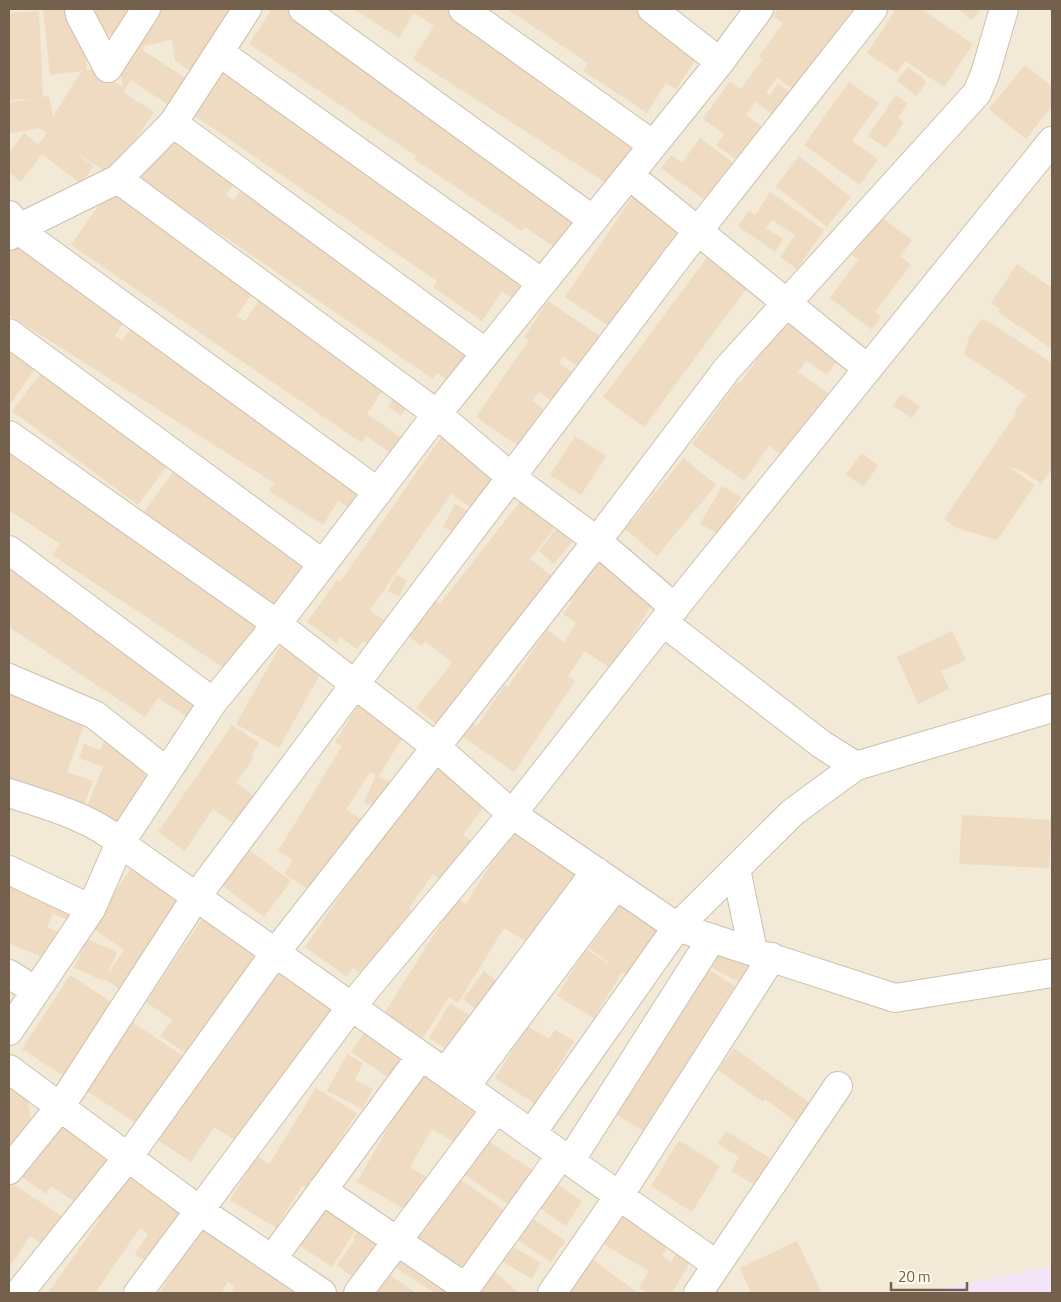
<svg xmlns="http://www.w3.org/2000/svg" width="1061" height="1302" font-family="'Titillium Web',sans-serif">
<rect width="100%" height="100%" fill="#fbf7e7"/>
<path fill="#f2ead6" d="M9 9H1052V1293H9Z"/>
<path fill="#f3e4f7" d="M1052 1266V1293H917Z"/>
<path fill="#eedbc1" d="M43 9H80L87 70 95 69 123 87 118 60 152 9H229L240 16 201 78 175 61 172 40 143 46 144 51 201 88 183 115 131 80 123 92 154 112 112 176 71 149 93 166 81 184 42 154 21 182 9 172V153L24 133 38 145 47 133 39 128 9 134V103L31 99 9 100V13L39 11 43 97 49 96 53 116 82 71 50 75Z
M95 9H133L116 38 98 28Z
M272 9H304L588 199 556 248 525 227 522 231 414 159 416 156 249 44Z
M354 9H470L644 140 614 188 413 59 434 26 414 13 399 38Z
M507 9H649L705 46 676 89 666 83 647 113 583 71 588 63Z
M778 9H876L809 100 777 78 766 93 770 95 778 83 799 99 783 122 755 102 746 115 765 129 741 163 716 145 724 134 703 119 730 81 741 89 762 59 759 56 783 23 773 16Z
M896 9H921L973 44 944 87 905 61 897 73 867 53Z
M958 9H981L972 20Z
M231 63 536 271 516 301 502 291 482 321 433 287 437 281 195 116Z
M1025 65 1052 87V106L1026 139 989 109Z
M908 67 927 82 916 96 897 80Z
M849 82 879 103 852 141 878 159 860 185 804 145Z
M896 95 908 103 898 118 904 122 886 148 868 136Z
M171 120 244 170 226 195 234 200 248 180 478 344 452 383 437 373 433 379 134 175Z
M700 138 742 169 714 207 661 168 671 155 682 163Z
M799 156 851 197 827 227 776 186Z
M110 189 256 288 237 316 245 321 260 299 386 385 367 414 402 438 392 454 366 436 362 443 71 245Z
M770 192 824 230 797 269 780 257 795 235 772 220 766 228 783 239 775 252 738 226 749 211 755 215Z
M635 193 684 227 613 329 565 297Z
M881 217 912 240 900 256 911 265 875 312 881 317 872 330 830 298 858 260 852 255Z
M17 231 134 305 115 336 122 341 133 325 369 474 348 507 338 501 323 525 269 491 274 483 9 315V243Z
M715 247 755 277 644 427 603 397Z
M1017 264 1052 288V349L998 312 1000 309 991 303Z
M548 301 613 345 592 376 563 356 559 363 581 378 561 407 539 392 532 401 555 417 530 454 476 417 529 340 524 337Z
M792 310 846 348 827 375 806 361 798 372 831 395 786 458 769 446 744 481 692 444 738 381 740 383Z
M981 319 989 322 1052 363V469L1041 484 1022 471 1008 466 1035 485 997 540 957 528 944 519 1015 415 1017 408 1026 395 964 354 969 337Z
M9 341 39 363 11 403 9 401Z
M44 369 169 463 138 505 12 411Z
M901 394 920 406 912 418 893 406Z
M394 397 407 406 401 416 388 407Z
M442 436 495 474 471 508 451 494 370 610 393 627 376 650 363 641 357 649 340 637 336 643 307 622 337 580 340 582Z
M575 436 606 456 581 495 550 475Z
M9 442 261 618 227 670 52 555 60 544 9 510Z
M862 453 878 466 863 487 846 474Z
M684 458 716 485 657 556 625 529Z
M177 467 308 563 274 609 143 513Z
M722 486 741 497 719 534 700 524Z
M526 494 560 521 530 559 558 581 464 734 449 726 443 729 416 708 452 663 425 641 421 646 409 636 436 601 440 604Z
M455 504 471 513 459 535 443 527Z
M561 523 577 536 554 564 539 551Z
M598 554 658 595 611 669 585 651 568 676 575 681 514 772 463 737 472 723 477 726 505 685 508 687 547 630 564 642 576 623 563 614 572 602 567 599Z
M9 565 224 699 205 728 158 698 145 717 9 627Z
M396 575 407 580 399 596 388 591Z
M952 631 966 660 941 671 949 689 918 704 897 657Z
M282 643 324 667 279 748 236 724Z
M9 690 87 717 67 772 93 781 84 806 9 779Z
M360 702 407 731 378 777 390 782 378 808 364 802 376 775 370 772 346 810 367 823 321 897 284 874 293 860 278 851 342 746 335 742Z
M232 725 259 743 252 755 254 757 236 783 263 802 244 830 213 809 185 851 158 832Z
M106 737 158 758 135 828 86 809 103 767 79 758 84 744 100 750Z
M434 760 489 799 463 835 472 842 444 882 433 874 409 908 413 911 366 977 353 968 347 977 305 947Z
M962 815 1052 820 1049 868 959 864Z
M516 824 585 866 537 948 504 928 458 1003 449 997 423 1038 384 1014 457 898 466 904Z
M246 848 291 881 264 917 220 884Z
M134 864 196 908 134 999 105 979 104 981 74 968 87 939 117 952 107 975 124 950 91 927Z
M9 869 87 901 78 924 53 914 47 927 57 931 46 959 9 943Z
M624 898 672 931 636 981 622 972 594 1018 557 996 586 949 616 968 589 948Z
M203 918 264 960 194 1059 160 1036 172 1020 146 1002Z
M721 947 751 962 741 983 710 967Z
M271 963 334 1005 286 1078 282 1075 238 1142 214 1127 191 1162 150 1135 139 1125 22 1049 70 975 132 1016 129 1020 197 1065Z
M703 966 735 986 643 1131 611 1111Z
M484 971 502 985 481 1013 463 999Z
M450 1003 469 1015 448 1050 429 1038Z
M528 1026 549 1039 555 1030 574 1041 535 1104 495 1078Z
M366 1030 403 1055 389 1078 351 1052Z
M734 1048 818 1109 804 1128 765 1099 763 1102 718 1070Z
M347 1054 363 1063 355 1080 373 1089 362 1109 327 1091Z
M420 1072 459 1094 456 1101 475 1112 456 1143 432 1129 410 1167 427 1177 408 1211 357 1182Z
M9 1074 25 1083 37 1157 67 1114 194 1208 153 1267 135 1254 148 1234 140 1228 95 1293H48L100 1219 51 1186 46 1194 22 1177 23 1176 9 1178Z
M316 1088 357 1113 331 1154 336 1157 313 1193 302 1186 276 1228 230 1200 257 1156 269 1164Z
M726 1131 773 1160 757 1186 731 1171 739 1157 718 1144Z
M482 1137 537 1173 514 1208 459 1171Z
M679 1140 720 1166 692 1212 651 1186Z
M454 1175 507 1212 465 1272 412 1235Z
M549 1179 582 1201 566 1226 533 1204Z
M9 1181 73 1224 54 1252 30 1236 9 1268Z
M330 1199 362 1220 332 1267 300 1246Z
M619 1205 673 1236 662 1256 671 1262 680 1247 694 1255 672 1293H648L639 1288 649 1271 598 1241Z
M528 1215 565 1241 551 1262 513 1237Z
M366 1219 387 1234 374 1253 371 1251 353 1277 337 1265 355 1239 353 1238Z
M203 1220 320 1293H231L235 1286 228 1282 221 1293H165L161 1291Z
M797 1241 822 1293H751L740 1268Z
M505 1242 541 1263 532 1279 496 1258Z
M401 1244 456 1280 448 1293H435L388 1263Z
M591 1258 638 1293H565Z
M487 1265 519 1293H472Z
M390 1275 416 1293H376Z"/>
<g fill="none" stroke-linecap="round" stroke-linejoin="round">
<defs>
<path id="minor" d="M79 9 80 15 108 68 146 9
M303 9 593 220
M463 9 653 145
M652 9 720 62 759 9
M219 52 542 283
M173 123 486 353
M629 175 868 369
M118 179 437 414 511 477 597 541 675 608
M9 215 17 229 378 492
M9 236 17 229 118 179 173 123 247 9
M9 333 323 564
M9 435 277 624 436 747 512 814 677 927 793 812 856 766 1052 708
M9 550 213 702 277 624 437 414 720 62
M663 622 821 744 856 766
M9 678 95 715 167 772
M9 793C42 804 95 818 120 843L717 1265 698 1293
M736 869 753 951
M9 870 91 909
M9 974 36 991
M9 1031 91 909 120 843 213 702
M9 1069 199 1210 322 1293
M445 1073 596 871
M465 1087 616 885
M531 1134 677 927 895 998 1052 973
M570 1161 712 938
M9 1170 60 1107 196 897 385 644 679 255 873 9
M322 1190 466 1288
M272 1259 421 1056
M717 1265 838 1086
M19 1293 128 1157 275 953 597 541 727 369 977 93 985 74 1004 9
M138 1293 351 1007 512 814 663 622 1052 141
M358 1293 496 1109
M462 1293 561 1155
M552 1293 619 1196 772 957"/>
</defs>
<use href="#minor" stroke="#ccc0ae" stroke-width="30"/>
<use href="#minor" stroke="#fff" stroke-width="28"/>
</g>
<rect width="1061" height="1302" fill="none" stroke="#73614d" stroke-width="20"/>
<path d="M891 1282v8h76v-8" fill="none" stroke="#73614d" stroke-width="2.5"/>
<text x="898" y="1282" font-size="15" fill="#73614d" stroke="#fefaed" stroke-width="4" paint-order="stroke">20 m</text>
</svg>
